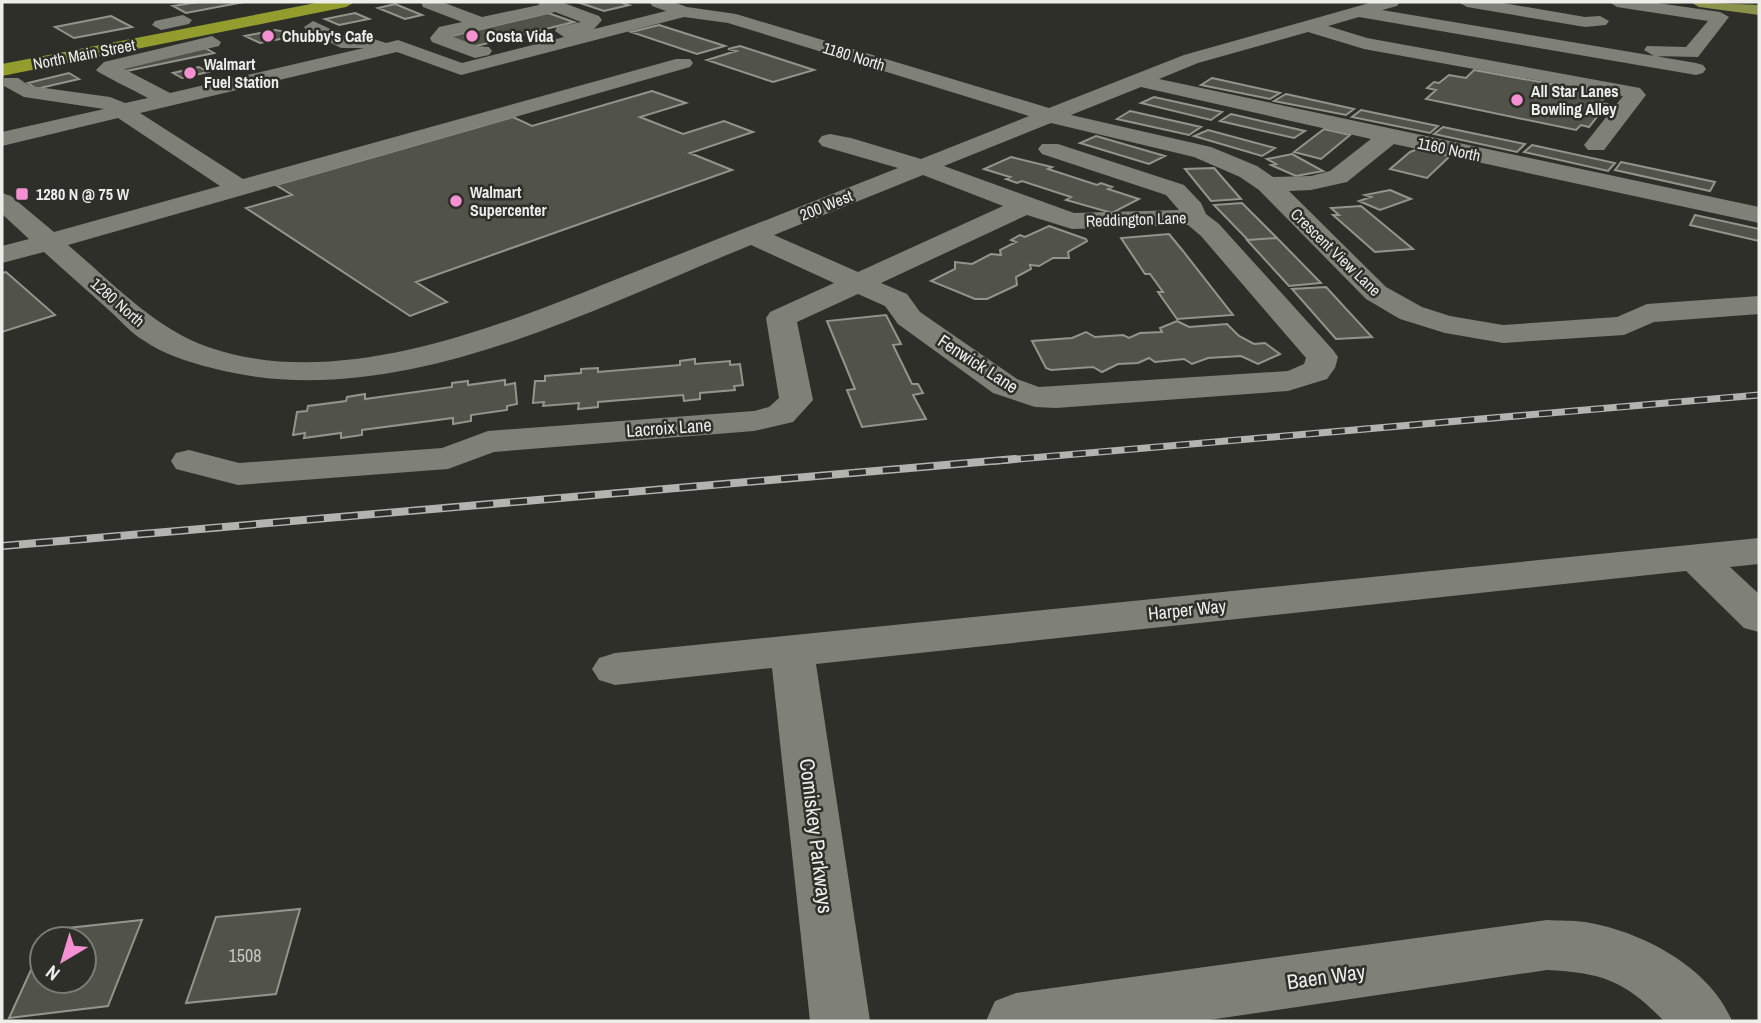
<svg xmlns="http://www.w3.org/2000/svg" width="1761" height="1023" font-family="'Archivo Narrow',sans-serif">
<rect width="100%" height="100%" fill="#2e2f29"/>
<path fill="#51534b" stroke="#93958d" stroke-width="2" d="M198 2H244L186 13 173 6Z
M577 2H620L629 5 604 11Z
M395 4 422 15 405 19 378 8Z
M355 13 369 19 339 25 325 19Z
M548 13 574 22 472 47 447 37Z
M111 16 132 27 74 38 55 27Z
M659 25 725 46 697 54 631 32Z
M275 30 291 33 285 34 290 37 260 43 245 36Z
M740 46 814 70 773 82 707 60 736 51 728 49Z
M205 48 214 53 122 72 114 68Z
M199 67 208 72 182 78 173 73Z
M1474 70 1607 94 1600 103 1607 104 1589 127 1581 125 1576 130 1426 99 1436 90 1427 88 1434 82 1439 83 1449 75 1466 78Z
M69 73 79 79 36 89 28 83Z
M1212 78 1280 93 1270 99 1201 85Z
M652 91 686 103 640 117 683 134 724 121 753 132 690 153 732 170 416 282 447 302 410 316 246 208 292 195 276 185 513 117 532 126Z
M1286 94 1354 109 1346 115 1274 101Z
M1154 97 1222 112 1211 120 1141 103Z
M1361 110 1438 126 1430 133 1352 117Z
M1130 111 1201 127 1189 135 1117 119Z
M1231 114 1305 131 1294 138 1220 121Z
M1443 127 1525 144 1517 152 1434 134Z
M1324 129 1350 135 1321 159 1294 152Z
M1208 130 1275 148 1262 156 1194 136Z
M1096 136 1165 156 1149 164 1080 143Z
M1532 145 1615 163 1608 171 1524 152Z
M1418 149 1450 156 1427 178 1390 169 1410 152Z
M1292 154 1323 171 1296 176 1271 165 1276 164 1267 159Z
M1011 157 1052 167 1048 169 1097 185 1101 183 1112 187 1108 189 1139 199 1112 213 1066 200 1071 197 1022 181 1017 183 1006 179 1010 177 984 169Z
M1621 162 1715 182 1710 191 1615 170Z
M1214 168 1241 199 1211 201 1185 169Z
M1390 190 1411 199 1380 210 1359 201 1371 197 1365 195Z
M1242 203 1277 238 1248 240 1214 205Z
M1361 206 1413 249 1375 252 1333 215H1339L1331 208Z
M1695 215 1759 229V241L1690 225Z
M1049 226 1086 239 1087 241 1068 252 1069 258H1053L1039 266 1030 265 1031 269 1016 277 1017 285 987 299H975L931 281 955 269V262L972 264 991 254 1001 255 1000 250 1016 242 1011 240 1020 235 1025 237Z
M1169 234 1183 251 1233 315 1177 319 1158 292H1163L1150 274H1145L1121 238Z
M1277 238 1321 283 1289 286 1247 240Z
M6 272 55 315 2 332V273Z
M1326 287 1372 337 1336 339 1292 289Z
M886 315 901 344 893 345 912 384H918L923 393 913 395 926 419 862 427 847 390 855 389 827 321Z
M1177 321 1189 327 1227 324 1239 336 1254 344 1265 343 1280 354 1258 364 1241 356 1208 358 1192 364 1184 359 1155 362 1149 358 1138 363 1118 364 1102 372 1093 367 1051 370 1046 368 1032 341 1072 338 1086 332 1095 337 1123 335 1129 338 1140 333 1162 332 1160 328Z
M695 359V364L730 361V365L740 364 743 385 734 386 735 390 700 393V399L684 401 683 395 598 402V407L578 409 579 403 543 406 544 402 533 403 535 381H545V376L581 373V369L598 368V372L680 365V361Z
M505 380V385L515 383 517 404 507 406V410L471 415V421L453 424V418L362 430V435L341 438V433L304 438 305 433 293 435 297 412 307 411 308 406 346 401 347 397 365 394V399L452 387V383L468 381V385Z
M300 909 276 994 186 1003 216 917Z
M142 920 108 1006 9 1018 42 946V981H84V939H45L49 930Z"/>
<g fill="none" stroke-linecap="round" stroke-linejoin="round">
<path fill="#7f8179" fill-rule="evenodd" d="M421 2H442L482 17 539 5 538 2H561L599 16 602 20 594 29 666 11 652 6 650 2H673L687 7 736 14 1049 108 1184 55 1373 2H1400L1397 6 1382 10 1696 63 1703 65 1706 69 1703 73 1696 75 1359 17 1328 26 1367 38 1640 88 1646 95 1604 150H1588L1584 145 1623 96 1364 49 1308 32 1198 63 1159 79 1759 207V223L1394 144 1347 182 1311 190 1289 191 1386 287 1422 307 1450 316 1503 325 1617 317 1647 304 1759 296V314L1654 322 1624 335 1503 343 1445 333 1400 319 1366 299 1259 190 1240 177 1194 157 1051 123 944 166 1074 213 1179 210 1166 195 1042 154 1038 149 1042 144H1058L1184 185 1201 203 1206 214 1219 224 1333 350 1338 357 1335 368 1327 379 1288 391 1056 408 1035 407 993 393 898 324 885 306 858 294 797 322 813 400 793 422 754 431 494 452 448 469 238 485 176 469 171 461 176 453 189 450 239 463 442 448 488 431 754 411 769 407 779 398 766 318 770 312 834 283 751 245C588 311 391 416 212 368 188 362 163 354 143 340 131 333 121 321 111 312 89 292 66 272 44 252L2 263V246L29 239 2 214V193L11 196 54 232 220 186 118 118 2 146V132L104 109 24 97 4 86V78H18L30 86 110 97 125 103 148 98C139 93 100 74 96 70L104 62 212 36 221 42 219 46 124 69 170 93 364 48H341L307 31 304 27 313 21 350 38 361 35 386 43 398 40 462 63 576 34 564 37 555 31 557 27 581 22 555 12 451 36 477 46 489 47 492 51 489 55 475 58 432 42 430 38 439 27 462 22 423 7ZM684 17 728 23 1029 116 921 159 851 138 830 134 822 136 818 141 822 146 898 168C816 200 734 233 652 265 523 316 348 396 208 347 154 328 112 282 68 245L690 67 693 63 690 59H676L243 179 140 113 397 52 461 75ZM1141 87 1371 139 1330 171 1311 176 1273 177 1257 166 1211 147 1071 115ZM923 175 1003 206 858 272 774 235ZM1027 215 1072 229 1188 225 1201 236 1306 358 1304 364 1288 371 1039 387 1017 379 920 312 907 294 881 283Z
M1458 2H1497L1585 17 1600 16 1609 21 1606 25 1585 27 1467 7Z
M1609 2H1651L1720 12 1729 17 1698 57 1654 56 1644 50 1647 46 1686 47 1708 21 1617 7Z
M183 15 192 20 189 24 161 30 152 25 155 21Z
M1759 538V564L1730 567 1759 594V632L1744 628 1686 571 816 664 870 1021H810L772 668 615 685 599 680 592 669 599 658 615 653Z
M1547 920C1560 921 1572 920 1585 922 1641 931 1710 967 1732 1021H1664C1624 980 1602 973 1547 970L1202 1021H986L995 1001 1016 993Z"/>
<path fill="#8b924c" fill-rule="evenodd" d="M1690 2 1759 5V15L1699 7Z"/>
<path fill="#939d2e" fill-rule="evenodd" d="M321 2H355L346 7 2 76V64Z"/>
<defs>
<path id="rail-far1" d="M995 461 1759 395"/>
<path id="rail" d="M2 546 1015 459"/>
</defs>
<use href="#rail-far1" stroke="#b3b4af" stroke-width="7"/>
<use href="#rail" stroke="#b3b4af" stroke-width="8"/>
<use href="#rail-far1" stroke="#2e2f29" stroke-width="4.5" stroke-dasharray="13" stroke-linecap="butt"/>
<use href="#rail" stroke="#2e2f29" stroke-width="5" stroke-dasharray="17" stroke-linecap="butt"/>
</g>
<g fill="#f591d2" stroke="#2e2f29" stroke-width="2.5">
<circle cx="268" cy="36" r="7"/>
<circle cx="472" cy="36" r="7"/>
<circle cx="190" cy="73" r="7"/>
<circle cx="1517" cy="100" r="7"/>
<rect x="15" y="187" width="14" height="14" rx="3.5"/>
<circle cx="456" cy="201" r="7"/>
</g>
<g text-anchor="middle" stroke-width="5" stroke-linejoin="round" paint-order="stroke">
<g font-size="16" font-weight="bold" fill="#edeee9" stroke="#2e2f29" text-anchor="start">
<text x="282" y="42">Chubby's Cafe</text>
<text x="486" y="42">Costa Vida</text>
<text x="204" y="70">Walmart<tspan x="204" dy="18">Fuel Station</tspan></text>
<text x="1531" y="97">All Star Lanes<tspan x="1531" dy="18">Bowling Alley</tspan></text>
<text x="470" y="198">Walmart<tspan x="470" dy="18">Supercenter</tspan></text>
<text x="36" y="200">1280 N @ 75 W</text>
</g>
<g font-size="16" fill="#edeee9" stroke="#2e2f29">
<text transform="translate(84 54) rotate(-11)" y="6">North Main Street</text>
<text transform="translate(854 56) rotate(17)" y="6">1180 North</text>
<text transform="translate(1449 149) rotate(12)" y="6">1160 North</text>
<text transform="translate(826 205) rotate(-22)" y="6">200 West</text>
<text transform="translate(1136 219) rotate(-2)" y="6">Reddington Lane</text>
<text transform="translate(1336 252) rotate(44)" y="6">Crescent View Lane</text>
<text transform="translate(118 302) rotate(41)" y="6">1280 North</text>
</g>
<g font-size="18" fill="#edeee9" stroke="#2e2f29">
<text transform="translate(978 364) rotate(33)" y="6">Fenwick Lane</text>
<text transform="translate(669 428) rotate(-4)" y="6">Lacroix Lane</text>
<text transform="translate(1187 610) rotate(-6)" y="6">Harper Way</text>
</g>
<g font-size="18" fill="#c6c7c2">
<text x="245" y="962">1508</text>
</g>
<g font-size="21" fill="#edeee9" stroke="#2e2f29">
<text transform="translate(816 836) rotate(83)" y="7">Comiskey Parkways</text>
<text transform="translate(1326 977) rotate(-8)" y="7">Baen Way</text>
</g>
</g>
<rect width="1761" height="1023" fill="none" stroke="#edeee9" stroke-width="7"/>
<g transform="translate(63 960) rotate(218)"><circle r="33" fill="#2e2f29" stroke="#7a7b76" stroke-width="2"/>
<path d="M0-5L12 26L0 18L-12 26Z" fill="#f591d2"/>
<text y="-10" font-size="19" font-weight="bold" text-anchor="middle" fill="#edeee9">N</text>
</g>
</svg>
